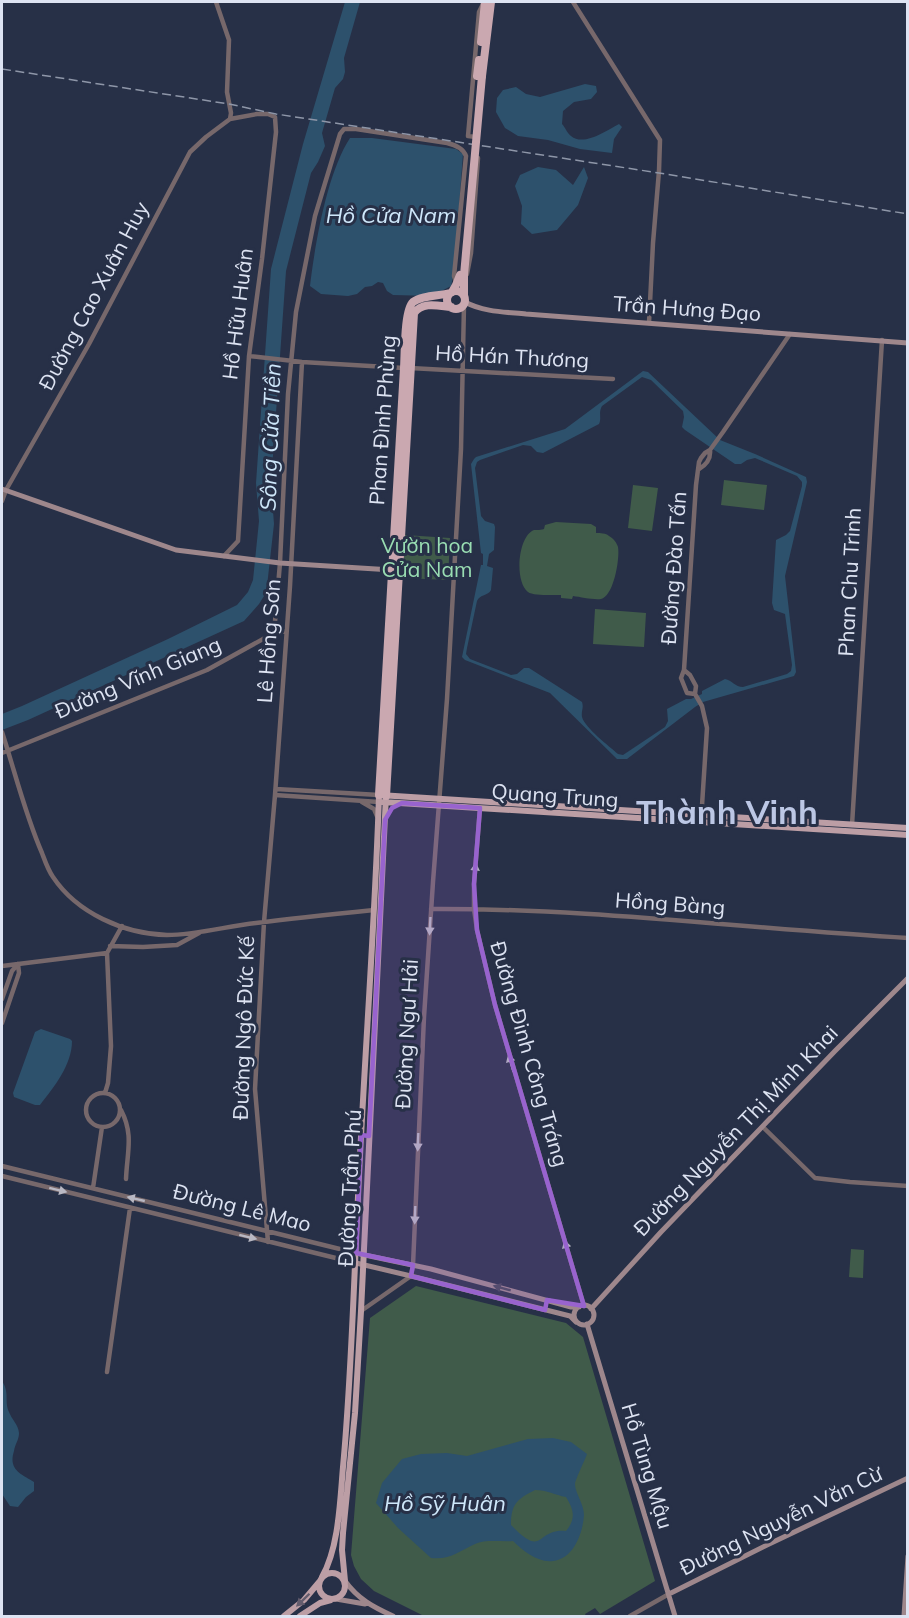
<svg xmlns="http://www.w3.org/2000/svg" width="909" height="1618" font-family="Mulish,sans-serif">
<rect width="100%" height="100%" fill="#273047"/>
<path fill="#405b4a" d="M724 480 767 485 764 510 721 505Z
M633 485 658 488 652 531 628 528Z
M556 522 591 524 596 527V533C600 533 606 533 609 536 613 538 617 543 618 547 620 558 614 596 601 599 593 600 581 597 573 596L572 599 561 598V595C553 595 533 596 528 592 514 581 518 536 534 530 535 530 543 530 544 529L545 525Z
M405 535 450 538 448 580 403 578Z
M595 609 646 613 644 647 593 644Z
M851 1249 864 1250 863 1278 849 1277Z
M416 1286 566 1323 583 1337 655 1581 600 1614 595 1608 585 1614 586 1616H424L374 1591 361 1579 354 1566 351 1555 370 1318Z"/>
<path fill="#2d516c" fill-rule="evenodd" d="M345 2H360L344 58 345 72 343 79 335 88 322 133 325 146 318 162 311 173 286 271 271 484 274 524 267 586 264 596 259 604 244 621 28 720 2 730V714L22 706 168 639 237 605 248 592 253 580 259 521 256 483 271 269 303 144Z
M585 84 596 86 597 92 591 99 574 102 563 111 562 124C565 127 567 133 571 136 584 147 607 130 619 124L622 127 614 139 612 153 580 149 548 140 518 136 505 128 496 112 497 98 503 90 516 87 526 94 540 97Z
M350 138H372L456 149 463 154 454 272 451 286 432 296 393 295 387 291 383 283 378 282 372 286 365 287 357 294 348 296 321 294 310 286C315 244 327 173 350 138Z
M538 167 556 170 573 185 584 167 588 178 578 205 557 230 532 234 521 224 522 206 515 186 520 175Z
M643 371 648 372 720 440 755 454 806 477 807 482 785 576 796 672 794 676 703 702 695 707 627 759H617L550 693 465 660 462 657 481 565H483V554L481 553 471 464 474 459 476 457 565 429ZM642 377 651 380 683 411 684 417 682 427 685 430 735 464H741L747 460 755 458 797 476 802 482V486L790 531 786 535 776 540 772 603 774 610 785 614 792 665 791 671 787 674 743 687C735 687 732 680 725 679L702 691V694L691 699H686L667 709 668 721 665 727 623 755 618 754C609 746 585 728 582 717 581 711 584 708 582 702L529 668H524L517 674 511 675 470 659 466 654 467 648 477 601C480 594 488 596 491 590L493 568 487 566 489 554 494 550 495 527 494 524 485 521 481 516 475 468 477 462 480 460 523 445 531 446 537 452 543 453 599 424C602 418 598 413 602 406Z
M41 1029 70 1039 72 1041C72 1065 54 1087 40 1105H35L14 1097 13 1093 35 1032Z
M2 1381C10 1393 4 1401 9 1412 12 1420 18 1424 19 1433 19 1440 15 1444 14 1451 8 1470 21 1474 34 1482V1491L26 1497 18 1507 10 1506 2 1494Z
M553 1438 571 1442 587 1454C585 1460 576 1478 575 1484 575 1493 584 1504 584 1515 583 1532 574 1559 553 1561 538 1563 523 1551 513 1541 502 1542 485 1539 475 1544 459 1551 451 1560 431 1558L398 1528 376 1503 382 1483 402 1459 421 1454 447 1453 467 1456 528 1439ZM535 1490C547 1490 555 1495 566 1497 574 1510 576 1519 566 1531 535 1528 545 1560 511 1525 511 1504 517 1499 535 1490Z"/>
<g fill="none" stroke-linecap="round" stroke-linejoin="round">
<path stroke="#77686b" stroke-width="4.5" d="M216 2 229 40 227 92 231 113 230 119
M573 2 660 140 659 171 653 243 649 323
M476 137 468 136 479 12 483 4
M467 274 471 253 478 158 475 157
M456 282 454 276 466 156
M249 356 302 362 404 368
M410 368 613 379
M699 469C706 465 711 459 710 450
M2 501 6 490 89 344 190 152 206 137 230 119 257 114H268L275 117 276 132 262 259 249 356 238 541 224 556
M274 633 280 563 288 394 296 312 315 216 340 134 344 129H356L447 143C456 145 463 148 466 156
M684 670 690 675 696 686 695 694 702 706 707 728 701 821
M695 694 687 693 681 678 684 670 696 485 699 462 701 458 705 453 710 450 723 432 790 334
M2 732C15 772 25 814 42 853 45 861 48 870 53 877 77 913 124 934 167 935 197 935 227 926 256 923 296 918 335 914 374 910
M2 753 207 670 274 633 286 631
M276 789 379 795
M275 795 379 802
M362 802 374 809 377 816
M480 808 474 884V909L477 930 495 1005 584 1306
M852 825 882 340
M431 909C590 908 749 929 908 938
M110 946 143 947 177 945 199 933
M2 966 107 953
M2 999 12 971 18 964
M2 1023 19 973 18 964
M105 1093 108 1083 111 1046 107 953 122 926
M86 1110a17 17 0 1 1 34 0a17 17 0 1 1-34 0Z
M121 1110C134 1135 127 1152 126 1179
M763 1127 815 1178 850 1182 908 1186
M2 1166 356 1253
M2 1176 356 1263
M93 1188 102 1127
M268 1242 255 1089 264 922 275 795 290 586 302 362
M361 1311 411 1276 413 1265 424 1017 433 882 447 699 461 449 464 305
M107 1372 130 1208
M630 1616 669 1594"/>
<path stroke="#9e878c" stroke-width="5" d="M465 302C483 312 506 312 526 314L908 343
M2 489 176 550 280 563 392 570
M360 1254 431 1269 571 1307H579
M356 1263 411 1276 570 1316 576 1322
M574 1315a10 10 0 1 1 20 0a10 10 0 1 1-20 0Z
M591 1309 661 1232 835 1051 908 978
M587 1324 675 1616
M345 1581C358 1599 373 1607 393 1616
M669 1594 767 1545 908 1478
M336 1599 365 1604
M904 1616 908 1556"/>
<path stroke="#bc9ea5" stroke-width="6" d="M383 802 908 835
M319 1586a13 13 0 1 1 26 0a13 13 0 1 1-26 0Z
M322 1577C339 1547 340 1501 343 1467 352 1370 354 1273 359 1176 365 1049 375 922 379 795L908 828
M345 1581 342 1550 343 1533 355 1413 361 1311 386 796
M284 1616 304 1600 320 1581
M300 1616 320 1603 331 1600"/>
<path stroke="#caa8b0" stroke-width="8" d="M481 42 485 2
M477 76 479 60
M482 76 491 2
M447 300a9 9 0 1 1 18 0a9 9 0 1 1-18 0Z
M452 292 456 285 460 275
M464 296V275
M379 795 404 368C405 354 404 310 413 302 422 295 440 296 450 293
M386 796 414 313C423 301 439 306 451 307"/>
<path stroke="#8e96a8" stroke-width="1.5" stroke-dasharray="9 4.5" stroke-linecap="butt" d="M2 69 229 104 276 114 659 173 908 214"/>
<path stroke="#caa8b0" stroke-width="8" d="M464 275 482 76"/>
</g>
<defs><path id="oneway-solid" d="M-6-.8H1V-3.2L6.5 0L1 3.2V.8H-6Z" transform="scale(1.5)"/></defs>
<g fill="#b9b8c3">
<use href="#oneway-solid" transform="translate(475 872) rotate(-85)"/>
<use href="#oneway-solid" transform="translate(430 926) rotate(93)"/>
<use href="#oneway-solid" transform="translate(511 1063) rotate(-106)"/>
<use href="#oneway-solid" transform="translate(418 1142) rotate(92)"/>
<use href="#oneway-solid" transform="translate(58 1190) rotate(14)"/>
<use href="#oneway-solid" transform="translate(136 1199) rotate(-167)"/>
<use href="#oneway-solid" transform="translate(415 1215) rotate(92)"/>
<use href="#oneway-solid" transform="translate(248 1237) rotate(14)"/>
<use href="#oneway-solid" transform="translate(567 1249) rotate(-106)"/>
</g>
<use fill="#454658" href="#oneway-solid" transform="translate(502 1288) rotate(-165)"/>
<use fill="#635c6d" href="#oneway-solid" transform="translate(303 1600) rotate(136)"/>
<path fill="#9863ce" fill-opacity="0.2" stroke="#9863ce" stroke-width="4.5" stroke-linejoin="round" d="M402 803 480 808 474 884 477 930 495 1005 584 1306 547 1300 545 1310 411 1276 413 1265 356 1253 361 1135 369 1136 385 820 392 808Z"/>
<g text-anchor="middle" stroke-width="6" stroke-linejoin="round" paint-order="stroke">
<g font-size="21" fill="#dde3f2" stroke="#273047">
<text transform="translate(94 296) rotate(-62)" y="7">Đường Cao Xuân Huy</text>
<text transform="translate(687 309) rotate(4)" y="7">Trần Hưng Đạo</text>
<text transform="translate(238 314) rotate(-83)" y="7">Hồ Hữu Huân</text>
<text transform="translate(512 357) rotate(3)" y="7">Hồ Hán Thương</text>
<text transform="translate(383 420) rotate(-86)" y="7">Phan Đình Phùng</text>
<text transform="translate(674 568) rotate(-86)" y="7">Đường Đào Tấn</text>
<text transform="translate(850 582) rotate(-87)" y="7">Phan Chu Trinh</text>
<text transform="translate(269 641) rotate(-86)" y="7">Lê Hồng Sơn</text>
<text transform="translate(138 678) rotate(-23)" y="7">Đường Vĩnh Giang</text>
<text transform="translate(555 796) rotate(4)" y="7">Quang Trung</text>
<text transform="translate(670 904) rotate(4)" y="7">Hồng Bàng</text>
<text transform="translate(244 1028) rotate(-88)" y="7">Đường Ngô Đức Kế</text>
<text transform="translate(407 1034) rotate(-87)" y="7">Đường Ngư Hải</text>
<text transform="translate(529 1054) rotate(74)" y="7">Đường Đinh Công Tráng</text>
<text transform="translate(736 1131) rotate(-46)" y="7">Đường Nguyễn Thị Minh Khai</text>
<text transform="translate(350 1188) rotate(-87)" y="7">Đường Trần Phú</text>
<text transform="translate(242 1208) rotate(14)" y="7">Đường Lê Mao</text>
<text transform="translate(647 1466) rotate(73)" y="7">Hồ Tùng Mậu</text>
<text transform="translate(781 1521) rotate(-26)" y="7">Đường Nguyễn Văn Cừ</text>
</g>
<g font-size="21" fill="#99ddb2" stroke="#273047">
<text x="427" y="553">Vườn hoa<tspan x="427" dy="24">Cửa Nam</tspan></text>
</g>
<g font-size="22" font-style="italic" fill="#cee7fa" stroke="#273047">
<text x="391" y="223">Hồ Cửa Nam</text>
<text transform="translate(270 437) rotate(-88)" y="8">Sông Cửa Tiền</text>
<text x="445" y="1511">Hồ Sỹ Huân</text>
</g>
<g font-size="33" font-weight="bold" fill="#bcc7e5" stroke="#273047">
<text x="727" y="824">Thành Vinh</text>
</g>
</g>
<rect width="909" height="1618" fill="none" stroke="#dde3f2" stroke-width="6"/>
</svg>
